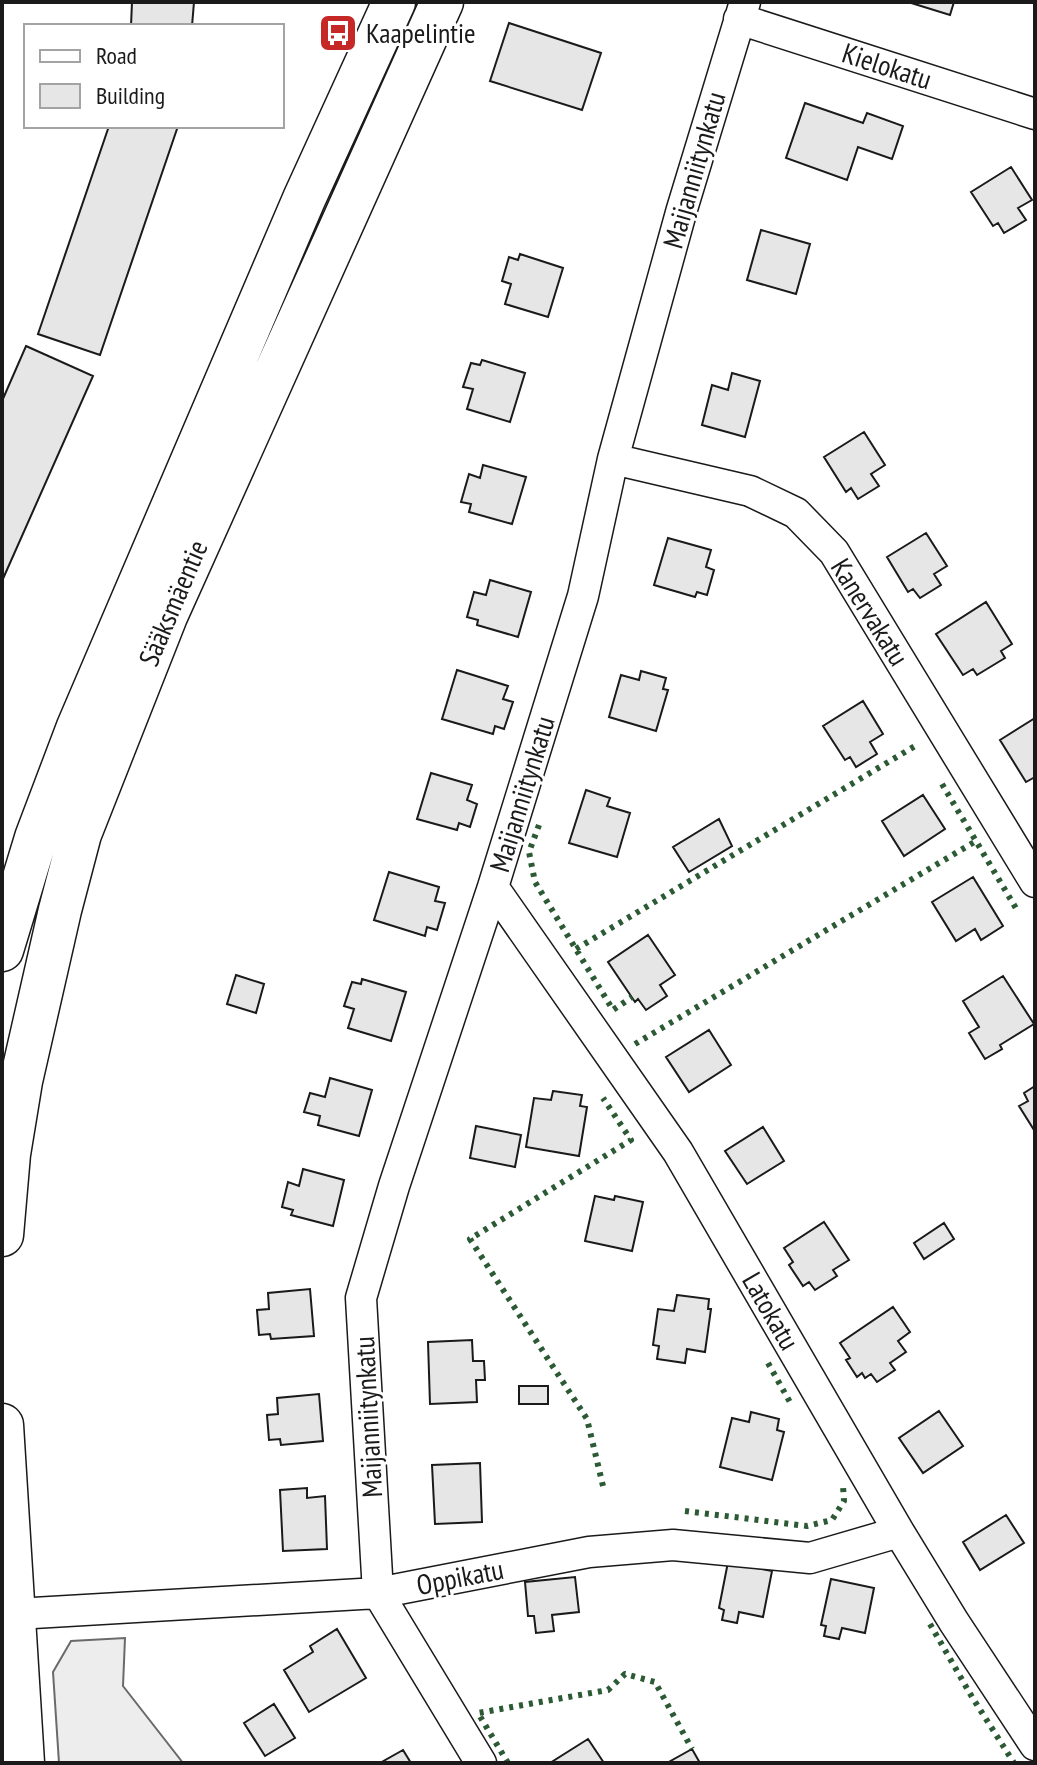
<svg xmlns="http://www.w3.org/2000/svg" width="1037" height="1765" font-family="'PT Sans Narrow',sans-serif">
<rect width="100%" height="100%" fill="#fff"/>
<path fill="#ededed" stroke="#6a6a6a" stroke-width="2" d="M125 1638 123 1686 183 1763H59L53 1672 71 1641Z"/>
<path fill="#e6e6e6" stroke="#1a1a1a" stroke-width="2" d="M132 2H194L192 26H131Z
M908 2H954L950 15Z
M509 23 601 53 582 110 490 81Z
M805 103 863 123 867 113 903 126 892 159 858 147 847 180 786 158Z
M109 126H178L100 355 38 334Z
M1011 167 1032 200 1018 208 1026 220 1004 233 998 223 993 226 971 192Z
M761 230 810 244 796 294 747 280Z
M520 254 563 268 548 317 505 304 511 284 502 281 509 257 518 260Z
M26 346 93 376 2 581V401Z
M482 360 525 373 510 422 467 409 473 389 463 387 471 363 480 365Z
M732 373 760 381 745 437 702 425 712 385 728 390Z
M864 432 885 465 871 474 879 486 858 499 851 488 846 492 824 457Z
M483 465 526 477 512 524 469 512 471 504 461 502 469 474 480 478Z
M926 533 947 566 934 574 941 585 920 598 913 589 908 592 887 557Z
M668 538 711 550 706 567 714 570 707 595 697 592 695 597 654 585Z
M490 580 531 592 518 637 477 625 478 620 467 617 474 592 486 595Z
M986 602 1012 644 1001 651 1005 658 977 675 973 669 963 675 936 634Z
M457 670 508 686 503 699 513 702 504 729 495 726 493 734 442 719Z
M641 671 666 678 663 689 668 690 656 731 609 717 621 675 639 680Z
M863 701 883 734 870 742 877 754 856 767 850 757 845 760 823 726Z
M1035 718V777L1026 782 1000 740Z
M431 773 472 785 467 800 477 804 470 827 459 823 457 830 417 819Z
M586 790 610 798 607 806 630 813 617 857 569 843Z
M923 795 945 829 904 856 882 821Z
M719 819 732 846 689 872 673 847Z
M389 872 439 887 435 901 445 903 437 930 427 927 425 936 374 920Z
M973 877 1003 926 981 940 975 929 956 941 932 902Z
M648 935 675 975 660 985 667 996 646 1010 638 999 635 1002 608 962Z
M236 975 264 984 256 1013 227 1004Z
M1003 976 1034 1024 1000 1045 1002 1049 985 1059 969 1033 979 1027 963 1001Z
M362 979 406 992 391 1041 348 1028 354 1009 344 1006 352 982 361 984Z
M709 1030 731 1065 689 1092 666 1057Z
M330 1078 372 1090 359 1136 318 1125 320 1116 304 1112 310 1093 325 1097Z
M1035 1086V1130H1034L1019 1106 1028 1101 1024 1093Z
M553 1091 582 1095 580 1106 587 1107 579 1156 526 1147 534 1098 551 1100Z
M476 1126 521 1135 515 1167 470 1158Z
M763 1127 784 1161 747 1184 725 1151Z
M303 1169 344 1180 333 1226 291 1215 293 1210 282 1207 288 1182 299 1186Z
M595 1196 614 1200 615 1196 643 1202 632 1251 585 1241Z
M824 1222 849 1260 833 1270 837 1276 815 1290 809 1282 803 1286 789 1265 793 1262 784 1248Z
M944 1223 954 1239 924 1259 914 1243Z
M310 1289 314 1336 271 1339 270 1334 259 1335 257 1310 269 1309 268 1293Z
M677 1295 709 1299 708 1309H711L705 1352 687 1349 685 1363 657 1359 659 1346 653 1345 658 1309 674 1311Z
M893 1307 910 1332 898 1341 906 1352 890 1363 895 1370 877 1382 871 1374 865 1378 862 1373 857 1377 846 1360 850 1358 840 1343Z
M472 1340 473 1361H484L485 1380H476L477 1402 430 1404 428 1342Z
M519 1386H548V1404H519Z
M319 1394 323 1441 281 1445 280 1439 269 1440 267 1415 278 1414 277 1398Z
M939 1411 963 1446 923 1473 899 1438Z
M751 1412 779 1419 777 1430 784 1432 772 1480 720 1467 732 1418 749 1422Z
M480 1463 482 1522 435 1524 432 1465Z
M307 1488V1498L325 1496 327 1549 283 1551 280 1490Z
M1006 1515 1024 1543 980 1570 963 1542Z
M728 1562 772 1571 763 1617 739 1612 737 1623 722 1620 724 1610 719 1608Z
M575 1577 579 1612 552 1615 554 1631 536 1633 534 1616H528L525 1582Z
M831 1579 874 1588 865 1633 842 1628 839 1639 824 1636 826 1626 821 1625Z
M337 1629 366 1678 309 1712 284 1670 313 1652 310 1646Z
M274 1704 295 1738 265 1756 244 1723Z
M588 1739 604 1763H550Z
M692 1749 700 1763H667Z
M403 1750 411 1763H380Z"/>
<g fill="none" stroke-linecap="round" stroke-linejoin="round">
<defs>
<path id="street" d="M739 19 1035 114
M613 459 750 491 796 513 834 552 1035 882
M493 887 678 1152 899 1532 954 1622 1035 1745
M16 1614 378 1593 589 1552 673 1545 810 1558 899 1532
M481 1763 378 1593 361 1298 394 1186 493 887 583 596 613 459 682 209 745 2"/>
<path id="secondary" d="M2 950 36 838 78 727 304 199 394 2
M2 1235 9 1154 21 1081 60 910 80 834 166 616 442 2
M2 1425 23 1763"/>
</defs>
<use href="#street" stroke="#1a1a1a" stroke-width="33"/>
<use href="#secondary" stroke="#1a1a1a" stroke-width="45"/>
<use href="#street" stroke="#fff" stroke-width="30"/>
<use href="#secondary" stroke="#fff" stroke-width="42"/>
<path stroke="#2b5a34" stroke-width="6" stroke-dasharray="4 6" stroke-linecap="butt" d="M942 784 1017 910
M539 825 529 852 535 882 613 1010 632 997
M576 949 915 746
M635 1044 976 841
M768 1363 791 1404
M603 1486 587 1419 470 1239 631 1140 603 1098
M685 1511 807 1526 832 1520 844 1501 843 1486
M930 1624 972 1697 1014 1763
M508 1763 478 1713 608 1690 625 1674 655 1682 692 1749"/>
</g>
<defs>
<symbol id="bus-square" viewBox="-11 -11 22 22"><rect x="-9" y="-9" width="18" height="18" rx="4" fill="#c62828" stroke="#fff"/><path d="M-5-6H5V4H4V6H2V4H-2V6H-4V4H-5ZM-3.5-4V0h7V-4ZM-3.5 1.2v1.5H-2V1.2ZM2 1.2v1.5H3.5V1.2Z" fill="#fff"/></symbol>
</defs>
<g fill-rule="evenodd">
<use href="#bus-square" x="316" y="11" width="44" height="44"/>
</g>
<g text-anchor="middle" stroke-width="6" stroke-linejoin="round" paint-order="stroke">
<g font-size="28" fill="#1a1a1a" stroke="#fff" text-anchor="start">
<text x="366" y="43">Kaapelintie</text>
</g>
<g font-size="28" fill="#1a1a1a" stroke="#fff">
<text transform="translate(887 66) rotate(18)" y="10">Kielokatu</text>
<text transform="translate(694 170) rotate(-74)" y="10">Maijanniitynkatu</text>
<text transform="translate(173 603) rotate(-67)" y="10">Sääksmäentie</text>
<text transform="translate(870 612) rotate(58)" y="10">Kanervakatu</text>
<text transform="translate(522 794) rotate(-73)" y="10">Maijanniitynkatu</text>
<text transform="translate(771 1311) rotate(60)" y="10">Latokatu</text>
<text transform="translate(368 1417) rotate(-93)" y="10">Maijanniitynkatu</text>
<text transform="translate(460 1577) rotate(-11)" y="10">Oppikatu</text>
</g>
</g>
<rect width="1037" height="1765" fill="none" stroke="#1a1a1a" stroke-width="8"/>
<rect x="24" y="24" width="260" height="104" fill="#ffffff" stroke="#a3a3a3" stroke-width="2"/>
<rect x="40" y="50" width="40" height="12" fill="#ffffff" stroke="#a3a3a3" stroke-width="2"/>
<text x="96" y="64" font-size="24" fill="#1a1a1a">Road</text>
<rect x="40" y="84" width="40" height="24" fill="#e6e6e6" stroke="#a3a3a3" stroke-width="2"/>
<text x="96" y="104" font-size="24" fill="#1a1a1a">Building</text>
</svg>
